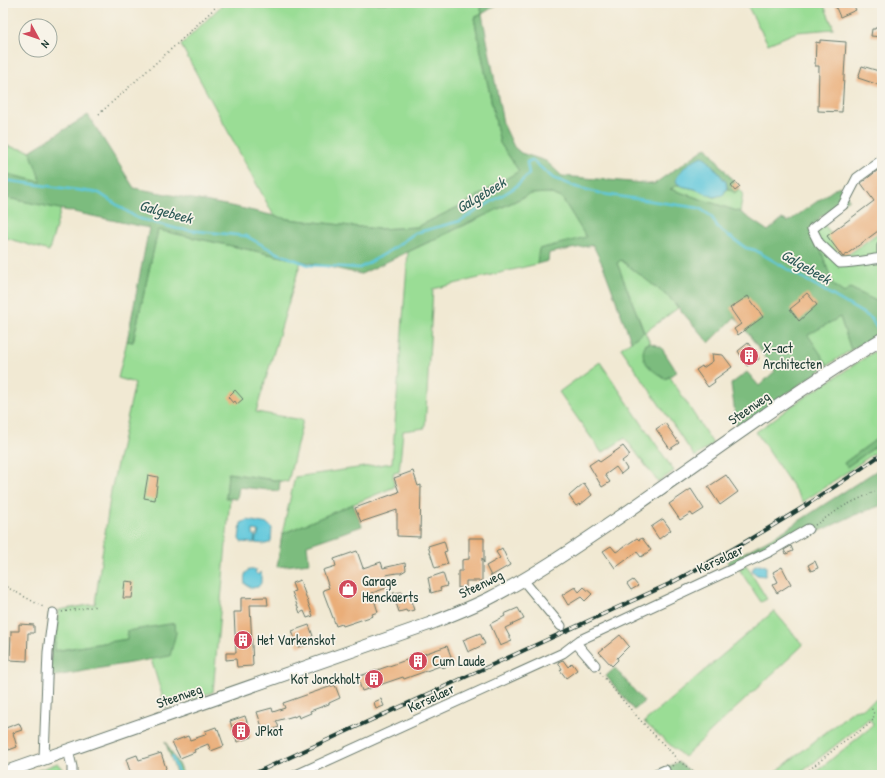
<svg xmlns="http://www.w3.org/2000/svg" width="885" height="778" font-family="'Patrick Hand',sans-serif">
<rect width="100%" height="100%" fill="#f7f3e8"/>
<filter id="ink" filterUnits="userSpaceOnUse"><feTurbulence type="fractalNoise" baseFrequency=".025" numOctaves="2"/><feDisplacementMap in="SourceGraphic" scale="8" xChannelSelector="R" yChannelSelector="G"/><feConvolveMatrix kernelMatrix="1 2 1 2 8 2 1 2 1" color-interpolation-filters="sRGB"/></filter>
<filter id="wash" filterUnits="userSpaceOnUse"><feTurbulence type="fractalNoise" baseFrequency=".012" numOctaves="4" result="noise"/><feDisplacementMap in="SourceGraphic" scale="16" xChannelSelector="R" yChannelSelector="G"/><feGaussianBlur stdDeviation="0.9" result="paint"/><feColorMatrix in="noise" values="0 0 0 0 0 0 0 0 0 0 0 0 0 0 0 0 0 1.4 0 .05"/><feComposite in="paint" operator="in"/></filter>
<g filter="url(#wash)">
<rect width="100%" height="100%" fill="#f1e9d3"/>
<path fill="#9add95" stroke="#5c8d64" d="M224 3H480L482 14 474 18 500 143 519 171 464 204 417 227 378 229 288 219 274 216 181 45Z
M746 3H823L832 24 833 29 797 32 768 44Z
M3 145 30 151 42 183 3 173Z
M678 185 695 189 714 197H716L726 191 727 188 735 192 739 189 743 193 740 212 670 189Z
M549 193 562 198 587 238 539 249 537 264 433 289 425 428 403 431 399 472 393 473 394 487 282 534 295 477 392 463 408 252 530 194Z
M3 197 61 209 49 251 3 237Z
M819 218 848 255 882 230V304L850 288 844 293 833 285 812 224Z
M158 230 301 261 256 412 303 420 288 482 228 473 226 498H230L213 692 166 708 151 659 170 655 127 631 128 639 54 651 59 610 95 604 111 491 135 383 118 378 127 341 133 342Z
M621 260 671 299 678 308 645 332 650 343 645 345 664 379 670 377 713 444 695 457 621 348 644 332 617 263Z
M840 317 851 350 828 365 807 335Z
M875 351 882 357V435L844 463 847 467 882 442V448L803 502 756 432 796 403Z
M600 362 674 471 658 482 625 438 602 453 559 392Z
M746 565 767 599 761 602 739 569Z
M774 611 803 645 684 757 644 722Z
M882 696V775H812L870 728 873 724 869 718 866 721 798 775H772L854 710 863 708Z
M58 763 64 770V775H26Z"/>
<path fill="#7bbc7e" stroke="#4d7c59" d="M480 3H500L482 14 503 123 514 147 521 153 546 161 562 176 654 184 707 147 739 189 735 193 727 188 726 182 705 157H699L678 185 670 189 740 212 768 231 782 219 788 222 839 186 849 199 819 218 812 224 833 285 844 293 850 288 882 304V332L851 350 840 317 808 335 828 365 737 428 731 384 747 372 759 386 775 371 745 329 735 317 709 343 671 299 621 260 617 263 644 332 631 341 604 268 593 245 549 253 548 261 537 264 539 249 586 237 562 198 549 193 530 194 361 274 158 230 133 342 127 341 149 228 3 197V173L41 182 30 151 88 115 134 188 236 207 288 219 378 229 417 227 464 204 519 171 500 143 474 18 482 14Z
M650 343 661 347 677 372 665 379C652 370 638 362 645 345Z
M882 435V442L847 467 844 463Z
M882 467V505L852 516 814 534 810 527 730 567 727 562 782 532Z
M228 473 280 481 279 491 239 487 237 499 226 498Z
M353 504 362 526 307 545 309 563 277 567 282 534Z
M51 612 59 620 54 651 127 639V631L175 623 176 633 170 656 50 677Z
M615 668 644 702 634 710 606 676Z
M165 741 184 775H177Z
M678 762 695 775H652Z"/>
<path fill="#60c8dc" stroke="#408288" d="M702 156 706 158 726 182 727 188 723 195 714 197 695 189 681 186 677 183 676 180C679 170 693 159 702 156Z
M247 520 268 524 272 528 271 542 266 544 255 543 256 536H258L259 531 253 530V535L255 536 254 543 241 542 239 539 241 523Z
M759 564 766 566V572L765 576 757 575 752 571 754 566Z
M249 570H257L255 572 258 575 260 572 261 573V583L258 587 251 588 245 584C244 578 244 573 249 570Z"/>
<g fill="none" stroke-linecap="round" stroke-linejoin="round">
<path stroke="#60c8dc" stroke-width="2.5" d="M3 180 99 193 137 218 178 229 246 236 277 253 309 265 360 268 388 252 415 233 460 221 514 188 529 174 527 162 532 160 553 178 576 187 603 194 699 208 711 216 719 229 746 248 755 250 871 318 878 330
M172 757 179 775"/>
</g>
<g id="blocks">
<path fill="#eaae79" d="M834 3H852L856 10 840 17Z
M875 28H882V37L871 36 872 29H875Z
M820 40 846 42 842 112 818 111 819 66H815L816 42 820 43Z
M862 66 882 72V86L858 78Z
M882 167V228L843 257 827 236 874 201 861 183Z
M736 182 740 187 735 191 731 186Z
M807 293 817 305 799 321 790 309 800 301 799 300Z
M748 296 763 317 738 335 734 329 741 324 730 308Z
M748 343 759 359 747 366 738 351Z
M712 354 723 355 732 367 714 380 715 382 708 387 696 370 702 366 703 368 713 361Z
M235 390 243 399 237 404 235 401 233 403 228 397Z
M665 423 679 443 670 449 656 429Z
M623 446 630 455 622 461 627 469 621 474 616 467 605 475 610 482 602 487 589 465 598 459 600 462Z
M413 471 418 486 421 485 420 537 397 536V510L361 522 355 508 399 492 394 478Z
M148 475 158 477 155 500 144 498Z
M726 475 738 492 720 505 708 487Z
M584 483 592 495 580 505 579 504 576 506 569 496Z
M691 489 704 509 693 516 691 513 680 520 669 504Z
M663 519 671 530 659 539 651 527Z
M469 538H484V563L482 558V581H466V587L458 588V571H462V560L469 559Z
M637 538 639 540 642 538 651 550 641 557 637 552 615 568 603 551 611 546 616 552Z
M444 541 447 551 444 552 448 564 435 568 428 546Z
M791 546 793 551 786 554 784 550Z
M502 548 510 565 491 576 486 566 500 558 496 552Z
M357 551 363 568 381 562 383 568 405 563 406 570 401 573H397L386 575 389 587 372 593 378 612 372 614 373 616 343 626 342 624 336 626 324 594 323 590 329 588 323 570 336 566 334 559Z
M815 561 818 568 811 571 808 565Z
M782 567 791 584 777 593 772 585 778 582 773 572Z
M443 573 447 586 440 588 441 590 431 593 428 578Z
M300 580 313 616 307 618 304 611 300 613 292 592 295 591 292 583Z
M633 580 638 586 631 590 627 584Z
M125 581 134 582 132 598H123Z
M575 587 579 592 584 587 592 594 585 601 581 597 568 605 562 595Z
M402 592 403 597 409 595 414 610 407 612 406 610 399 612 393 593Z
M267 597 268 605H250L253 665 252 666 237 667 236 659 226 660V653H236L234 612H241V598Z
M518 608 524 619 505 628 512 641 500 646 490 624 505 616 504 614Z
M19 624 34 625V633H28L27 661 10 660 11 631H19Z
M309 625 313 636 311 637 313 643 298 647 292 631Z
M480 633 485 644 468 652 463 640Z
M620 635 629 646 617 658 618 660 612 666 599 652Z
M447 646 454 664 442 668 440 666 404 679 403 677 362 691 357 677Z
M563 660 568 667 572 663 577 670 566 678 560 670 562 669 558 662Z
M335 685 340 698 329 703V704L310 711 311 713 299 718 298 715 294 717V716L276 721 279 727 264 733 257 712 272 708 273 712 285 708 283 703Z
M381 699 384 706 376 709 374 702Z
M245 716 252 737 237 742 230 721Z
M19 723 22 730 13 733 17 747 9 750 3 739V729Z
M216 727 217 730 218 729 224 746 211 751 208 744 194 750 195 752 180 758 172 742 188 736 190 740 205 735 206 733 205 731Z
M161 753 166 768 165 769 167 775H134L132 771H130L126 759 137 755 139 760Z"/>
</g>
</g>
<g filter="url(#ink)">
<use href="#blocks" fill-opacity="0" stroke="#68796c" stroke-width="1"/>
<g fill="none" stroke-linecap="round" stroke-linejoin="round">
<defs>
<path id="minor" d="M882 246V259
M882 258C868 260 854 263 840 263L819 243 812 229 843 205 857 178 882 160
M523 580 561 626
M576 643 595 665
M68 750 72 767V775
M44 758 48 652 53 613
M296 775 563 653 580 640 769 552 808 529
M654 775 665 770"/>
<path id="major" d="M3 773 429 624C449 616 470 608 490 598 539 573 584 541 630 510 713 452 795 391 882 339"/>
</defs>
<use href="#minor" stroke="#68796c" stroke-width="11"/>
<use href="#major" stroke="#68796c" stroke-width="14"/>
<path stroke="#68796c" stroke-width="1.5" stroke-dasharray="1 3" stroke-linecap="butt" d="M99 114 178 43 220 3
M815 525 844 506 882 488
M3 585 45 608
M62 612 97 606
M600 672C623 702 646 727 673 754L677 760 699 775
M672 766 677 760
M803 775 843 742 866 727 873 720 874 714 871 707"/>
<use href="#minor" stroke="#fff" stroke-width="9"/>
<use href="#major" stroke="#fff" stroke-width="12"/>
<defs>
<path id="rail" d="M251 775 669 584C743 545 814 503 882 454"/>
</defs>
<use href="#rail" stroke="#1f3d34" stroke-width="4"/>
<use href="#rail" stroke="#f7f3e8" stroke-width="2.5" stroke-dasharray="8" stroke-linecap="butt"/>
</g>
</g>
<defs>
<symbol id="building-disc" viewBox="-11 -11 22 22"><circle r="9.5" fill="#d1495b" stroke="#f7f3e8"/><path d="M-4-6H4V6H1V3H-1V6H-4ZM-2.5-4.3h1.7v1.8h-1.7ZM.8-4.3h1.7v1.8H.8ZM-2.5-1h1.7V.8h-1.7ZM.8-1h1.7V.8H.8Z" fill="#fff"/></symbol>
<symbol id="shop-disc" viewBox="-11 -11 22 22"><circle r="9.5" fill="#d1495b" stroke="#f7f3e8"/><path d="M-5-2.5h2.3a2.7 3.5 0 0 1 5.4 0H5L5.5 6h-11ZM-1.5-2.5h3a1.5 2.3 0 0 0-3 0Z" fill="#fff"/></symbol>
</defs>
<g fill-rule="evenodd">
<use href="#building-disc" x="738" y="345" width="22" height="22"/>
<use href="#shop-disc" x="337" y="578" width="22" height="22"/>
<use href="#building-disc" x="232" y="629" width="22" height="22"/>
<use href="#building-disc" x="407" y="650" width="22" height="22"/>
<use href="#building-disc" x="363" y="668" width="22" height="22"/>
<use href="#building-disc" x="230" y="720" width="22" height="22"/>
</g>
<g text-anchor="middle" stroke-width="3.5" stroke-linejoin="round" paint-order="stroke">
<g font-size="14" fill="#1f3d34" stroke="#f7f3e8" text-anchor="start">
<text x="763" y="353">X-act<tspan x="763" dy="16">Architecten</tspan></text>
<text x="362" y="586">Garage<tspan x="362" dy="16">Henckaerts</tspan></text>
<text x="257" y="645">Het Varkenskot</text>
<text x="432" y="666">Cum Laude</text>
<text x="360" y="684" text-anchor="end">Kot Jonckholt</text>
<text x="255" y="736">JPkot</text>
</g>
<g font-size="14" fill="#1f3d34" stroke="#f7f3e8">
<text transform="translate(749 408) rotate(-35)" y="5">Steenweg</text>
<text transform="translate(720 559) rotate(-25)" y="5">Kerselaer</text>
<text transform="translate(481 584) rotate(-26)" y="5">Steenweg</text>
<text transform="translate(179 696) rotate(-19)" y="5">Steenweg</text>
<text transform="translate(431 698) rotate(-25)" y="5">Kerselaer</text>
</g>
<g font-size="15" font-style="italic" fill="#2c5956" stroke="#f7f3e8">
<text transform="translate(481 195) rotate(-31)" y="5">Galgebeek</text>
<text transform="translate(166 212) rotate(15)" y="5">Galgebeek</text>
<text transform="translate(806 267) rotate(30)" y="5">Galgebeek</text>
</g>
</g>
<rect width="885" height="778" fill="none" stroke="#f7f3e8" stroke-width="16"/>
<g transform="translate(38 38) rotate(130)"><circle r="19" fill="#f7f3e8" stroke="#a1aaa0"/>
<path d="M0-3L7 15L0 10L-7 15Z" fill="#d1495b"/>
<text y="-6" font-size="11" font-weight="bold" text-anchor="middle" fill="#1f3d34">N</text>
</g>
</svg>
